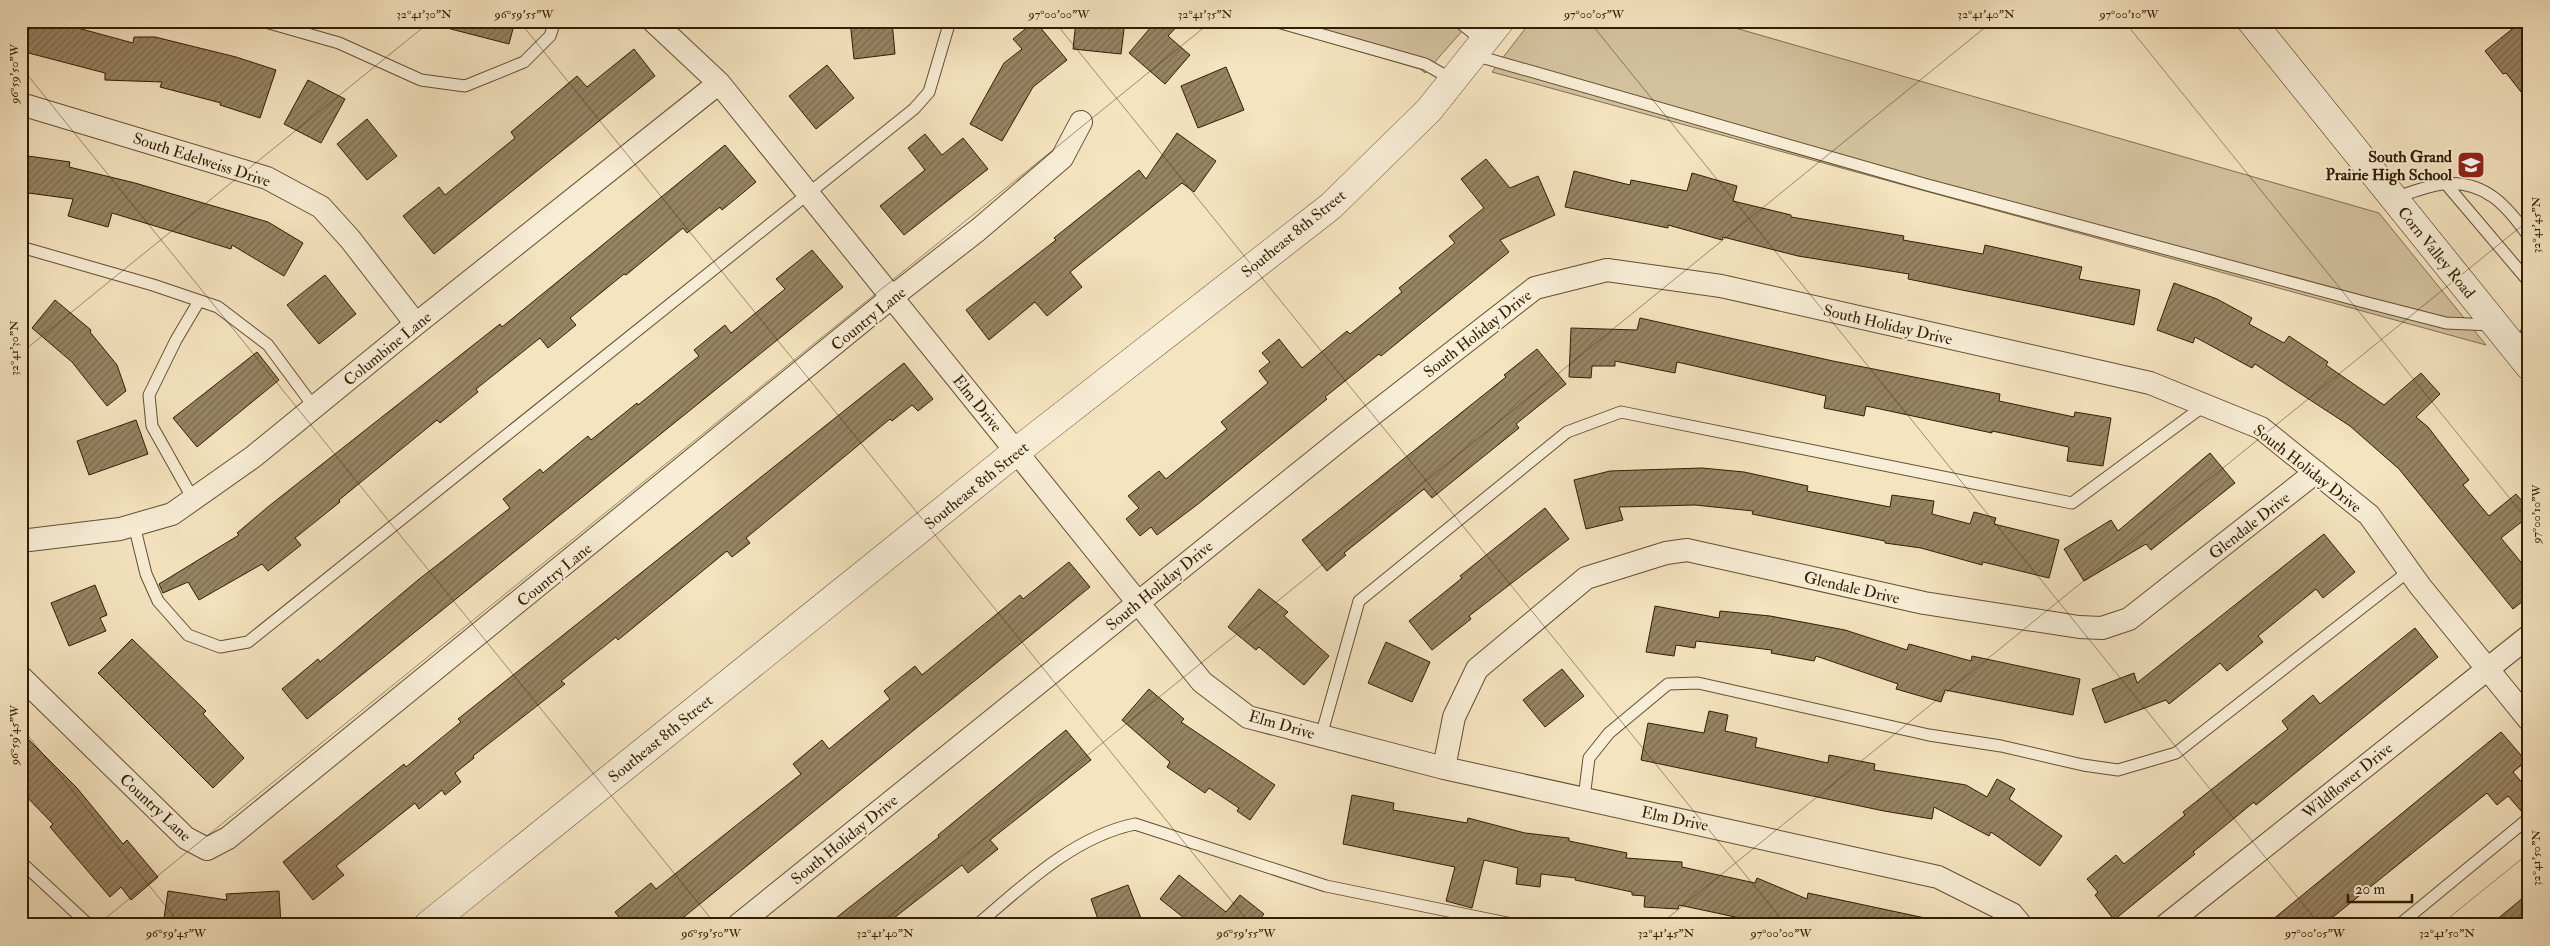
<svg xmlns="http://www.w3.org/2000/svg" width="2550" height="946" font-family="'IM FELL Double Pica',serif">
<defs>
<pattern id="building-hatch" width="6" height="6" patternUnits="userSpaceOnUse" patternTransform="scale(1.25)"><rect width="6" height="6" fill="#978464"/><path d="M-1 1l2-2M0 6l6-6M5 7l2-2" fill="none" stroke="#7c6b50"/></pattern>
</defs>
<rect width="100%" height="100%" fill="#f5e4c0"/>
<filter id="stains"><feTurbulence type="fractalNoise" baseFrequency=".004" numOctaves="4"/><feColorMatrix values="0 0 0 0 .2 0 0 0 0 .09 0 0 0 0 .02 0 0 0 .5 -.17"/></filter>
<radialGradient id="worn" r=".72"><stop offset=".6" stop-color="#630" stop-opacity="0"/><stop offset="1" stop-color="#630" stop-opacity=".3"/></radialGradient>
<path fill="#d4c29f" stroke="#837050" d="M1255 21H1471L1425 73 1420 69Z
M1531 21H1711L2379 213 2486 345 1492 72Z"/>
<path fill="url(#building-hatch)" stroke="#321d00" d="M21 21H52L133 43 134 37H155L236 57 276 70 260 118 220 105 221 103 160 87 162 82 105 80V73L21 51Z
M444 21H515L509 44 443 27Z
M850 21H892L895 54 854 59Z
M1035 21 1067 60 1033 87 1002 141 970 124 1004 63 1022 49 1013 39Z
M1076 21H1125L1121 54 1073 49Z
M1156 21H1182L1168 36 1190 55 1165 84 1129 53Z
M2522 21H2529V102L2506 73 2503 74 2485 51Z
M634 49 655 76 434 254 403 216 439 187 445 195 515 138 511 132 577 76 587 87Z
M827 65 854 98 816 129 789 96Z
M1226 67 1244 110 1198 128 1181 86Z
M308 80 345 99 321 143 284 124Z
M367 119 397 156 367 180 337 144Z
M1177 133 1216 161 1194 192 1182 183 1070 272 1082 287 1047 316 1035 302 989 340 966 310 1056 240 1054 238 1139 170 1146 179Z
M925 134 942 155 963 138 988 169 904 235 880 206 925 170 908 148Z
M725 145 756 182 722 210 720 207 687 233 683 228 626 275 624 274 570 318 576 325 548 348 540 338 476 389 478 392 440 423 437 420 339 500 340 502 295 538 301 545 268 571 262 564 199 600 188 582 163 593 159 584 239 535 237 533 269 506 500 324 502 327Z
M21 155 70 162 69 167 135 183 268 222 303 243 284 276 232 245 231 249 112 213 108 227 68 216 73 199 21 192Z
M1486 159 1510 188 1538 176 1555 215 1500 240 1509 252 1381 356 1379 354 1325 397 1327 399 1198 504 1157 535 1151 527 1140 536 1126 519 1139 508 1128 496 1159 471 1166 479 1227 429 1221 422 1268 383 1259 371 1270 362 1262 353 1279 339 1302 368 1347 331 1350 334 1402 292 1399 288 1455 243 1449 236 1484 208 1461 179Z
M1574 171 1630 185 1631 180 1687 191 1692 173 1737 186 1733 201 1791 215V217L1904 236 1903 240 1983 254 1985 245 2082 267 2079 279 2140 290 2134 325 1908 279 1909 274 1798 256 1723 237 1722 240 1668 225V228L1565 207Z
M812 250 843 287 307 719 282 689 318 659 320 662 418 580 510 508 503 499 540 469 543 473 588 436 591 440 637 403 638 405 699 356 694 350 725 325 731 333 785 289 776 279Z
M325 275 356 314 319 344 287 305Z
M2174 283 2217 299 2252 318 2249 324 2284 343 2289 336 2328 362 2326 365 2384 405 2421 373 2440 394 2416 417 2428 427 2469 480 2463 485 2489 516 2516 494 2529 509V516L2501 538 2529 572V596L2513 609 2399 469 2350 426 2255 364 2252 368 2195 337 2193 343 2157 330Z
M55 300 91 330 90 332 117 365 126 391 107 406 72 362 32 328Z
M1640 318 1833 361 2000 394 1999 401 2074 417 2075 412 2111 418 2103 466 2067 461 2069 447 1992 431V433L1866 406 1864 416 1824 408 1826 396 1677 362 1675 373 1615 361V366H1592L1591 378 1569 377 1571 328 1637 330Z
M1537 349 1566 384 1516 424 1519 428 1432 498 1424 489 1344 553 1346 555 1327 571 1302 540 1506 377 1504 375Z
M257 352 279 380 197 447 173 418Z
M904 363 933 399 918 411 912 405 892 421 890 419 746 538 750 543 732 557 727 551 618 640 616 637 561 681 565 684 473 756 474 758 455 773 461 782 445 795 442 790 419 809 415 803 336 866 344 875 313 900 283 862 404 764 406 767 461 722 458 719Z
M136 420 148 454 89 475 77 441Z
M2210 453 2235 483 2151 550 2146 544 2084 581 2064 549 2111 520 2118 531Z
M1702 468 1744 472 1808 486 1807 491 1890 507 1892 495 1934 501 1932 514 1970 524 1974 512 1996 518 1994 524 2059 540 2049 578 1983 562 1982 565 1921 548 1885 543V541L1752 514 1753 511 1695 505 1619 507 1623 520 1586 529 1574 480 1610 471Z
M1545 508 1569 539 1469 616 1471 619 1432 650 1409 621 1462 578 1460 576Z
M2324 534 2355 572 2323 598 2316 589 2258 636 2263 642 2227 671 2220 663 2169 704 2166 700 2105 723 2092 689 2134 673 2137 683Z
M1069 562 1090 587 674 925H625L615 912 651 883 656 889 801 774 793 764 822 740 829 749 890 699 884 691 915 666 922 675 1020 595 1023 599Z
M95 585 107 615 100 618 106 631 69 646 51 603Z
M1259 589 1288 612 1284 616 1329 656 1304 685 1259 647 1256 650 1228 627Z
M1655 606 1719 618 1720 611 1770 616 1845 630 1907 650 1909 644 1971 661 1972 656 2080 679 2073 715 1945 690 1941 702 1896 689 1898 684 1816 656 1814 661 1771 653 1772 650 1696 641 1695 648 1676 645 1674 656 1646 652Z
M2415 628 2438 657 2256 805 2254 802 2193 852 2195 854 2114 920 2095 895 2098 892 2087 879 2116 855 2124 864 2185 815 2183 812 2288 729 2282 721 2313 695 2320 704Z
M132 639 206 711 203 714 244 758 213 788 98 673Z
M1386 642 1430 662 1412 702 1368 683Z
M1562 669 1584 696 1545 727 1523 700Z
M1149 689 1184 719 1181 722 1275 785 1250 820 1237 811 1239 808 1209 788 1205 793 1167 767 1170 762 1122 720Z
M1709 711 1728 715 1725 731 1757 738 1755 747 1828 763 1829 755 1875 764 1874 770 1966 785 1987 797 1997 779 2015 789 2009 799 2062 836 2040 866 1991 832 1989 836 1934 807 1932 819 1884 811 1641 760 1648 723 1704 733Z
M1066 730 1091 760 990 840 998 849 968 873 962 865 885 925H827L939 837 938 835Z
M21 732 77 788 123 844 127 840 158 877 131 900 121 887 110 897 50 827 53 824 21 791Z
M2501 732 2526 761 2513 772 2529 791V811L2523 813 2508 796 2497 805 2487 793 2323 925H2266Z
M1352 795 1394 803 1393 810 1467 823 1468 818 1525 833 1569 838V841L1627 853 1626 858 1682 862V867L1755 883 1757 878 1807 899 1808 893 1925 918 1924 925H1737L1740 918 1679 905 1678 909 1644 907 1645 896 1632 895V892L1575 880 1576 878 1541 874 1540 887 1516 884 1518 868 1484 860 1472 908 1446 901 1455 867 1343 844Z
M1179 875 1226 912 1240 895 1264 914 1256 925H1193L1160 899Z
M1128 885 1142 921 1132 925H1100L1091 899Z
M168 891 227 900 226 894 279 891 281 925H163Z
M2529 893V925H2490Z"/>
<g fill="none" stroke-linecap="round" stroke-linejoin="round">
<defs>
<path id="service" d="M262 21 339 43 421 80 465 86 524 62 550 36 555 21
M1274 21 1425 64 1453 80
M1458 21 1484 42
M1474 55 1924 184 2364 302 2446 323 2492 325
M2446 184 2529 282
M2394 198C2410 193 2427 186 2442 184 2485 179 2508 207 2529 237
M21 247 153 285 218 307 268 345 314 407
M2520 352 2529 325
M193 499 152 426 149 395 176 340 199 301
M134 525 146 574 158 601 188 635 220 647 248 642 914 109 929 92 950 21
M1321 736 1359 601 1567 432 1621 412 2072 503 2205 405
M1584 798 1589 758 1609 733 1668 684 1698 683 1929 735 2001 746 2083 765 2118 770 2176 753 2409 571
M21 862 89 925
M977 925C1024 885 1073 837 1135 824L1326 886 1517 925
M2399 925 2529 818"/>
<path id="minor" d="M653 21 719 83 1202 682 1248 717 1444 768 1938 877 2012 914 2021 925
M21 104 267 178 321 207 350 239 416 324
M21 541 120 529 172 514 253 457 416 324 719 83
M21 677 186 838 207 849 228 838 892 297 978 230 1062 158 1081 122
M1444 768 1454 717 1477 669 1586 578 1666 553 1687 550 1924 603 2079 627 2102 628 2129 619 2316 472
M738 925 1350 432 1535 288 1607 270 1721 286 2150 383 2261 428 2369 515 2420 586 2529 720
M2166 925 2529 636"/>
<path id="tertiary" d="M428 925 1017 451 1331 206 1429 110 1500 21"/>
<path id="secondary" d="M2251 21 2529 366"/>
</defs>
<use href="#service" stroke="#634f30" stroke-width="13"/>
<use href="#minor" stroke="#634f30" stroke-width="24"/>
<use href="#tertiary" stroke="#634f30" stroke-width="29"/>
<use href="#secondary" stroke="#321d00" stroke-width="29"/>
<use href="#service" stroke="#f8edd6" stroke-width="11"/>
<use href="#minor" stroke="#f8edd6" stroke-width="22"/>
<use href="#tertiary" stroke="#f8edd6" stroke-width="28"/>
<use href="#secondary" stroke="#f8edd6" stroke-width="28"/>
</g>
<path fill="none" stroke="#321d00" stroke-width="1" stroke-opacity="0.45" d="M519 21 1251 925M1054 21 1786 925M1589 21 2320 925M2124 21 2529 522M21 67 716 925M21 353 431 21M21 727 181 925M97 925 1212 21M878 925 1993 21M1659 925 2529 220M2440 925 2529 853"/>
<defs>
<symbol id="school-square" viewBox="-11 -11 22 22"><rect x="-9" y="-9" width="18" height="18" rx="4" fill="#8f2418" stroke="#f8edd6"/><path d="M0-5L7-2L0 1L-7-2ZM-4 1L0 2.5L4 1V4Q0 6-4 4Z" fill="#fff"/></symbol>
</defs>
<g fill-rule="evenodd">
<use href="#school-square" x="2455" y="149" width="32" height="32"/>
</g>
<g text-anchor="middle" stroke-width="4" stroke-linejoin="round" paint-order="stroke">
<g font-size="16" font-weight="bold" fill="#321d00" stroke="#f8edd6" text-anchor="end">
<text x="2452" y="162">South Grand<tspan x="2452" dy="18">Prairie High School</tspan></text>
</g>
<g font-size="16" fill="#321d00" stroke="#f8edd6">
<text transform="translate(202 159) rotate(18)" y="6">South Edelweiss Drive</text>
<text transform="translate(1293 233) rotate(-39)" y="6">Southeast 8th Street</text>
<text transform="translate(2437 252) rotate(51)" y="6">Corn Valley Road</text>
<text transform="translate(868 318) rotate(-39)" y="6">Country Lane</text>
<text transform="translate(1888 324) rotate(13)" y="6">South Holiday Drive</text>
<text transform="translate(1477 333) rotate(-38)" y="6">South Holiday Drive</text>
<text transform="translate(387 348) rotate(-39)" y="6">Columbine Lane</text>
<text transform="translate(978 403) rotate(51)" y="6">Elm Drive</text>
<text transform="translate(2308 468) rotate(38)" y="6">South Holiday Drive</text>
<text transform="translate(976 485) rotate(-39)" y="6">Southeast 8th Street</text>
<text transform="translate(2249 525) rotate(-38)" y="6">Glendale Drive</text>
<text transform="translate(554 574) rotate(-39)" y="6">Country Lane</text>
<text transform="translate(1159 585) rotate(-39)" y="6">South Holiday Drive</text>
<text transform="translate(1852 587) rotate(13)" y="6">Glendale Drive</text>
<text transform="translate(1282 724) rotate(16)" y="6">Elm Drive</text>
<text transform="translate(660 738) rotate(-39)" y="6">Southeast 8th Street</text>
<text transform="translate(2347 780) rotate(-39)" y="6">Wildflower Drive</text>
<text transform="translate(156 807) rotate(43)" y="6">Country Lane</text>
<text transform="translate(1675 818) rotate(12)" y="6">Elm Drive</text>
<text transform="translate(844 839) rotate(-39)" y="6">South Holiday Drive</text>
</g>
</g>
<rect width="2550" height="946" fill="none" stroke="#f5e4c0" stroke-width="55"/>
<path d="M2348 894v8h64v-8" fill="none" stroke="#321d00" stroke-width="2.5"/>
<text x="2355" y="894" font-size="15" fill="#321d00" stroke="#f8edd6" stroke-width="4" paint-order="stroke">20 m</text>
<rect x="28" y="28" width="2494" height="890" fill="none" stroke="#321d00" stroke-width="2"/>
<g font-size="12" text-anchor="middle" fill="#321d00">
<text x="424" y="18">32°41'30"N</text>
<text x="524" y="18">96°59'55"W</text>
<text x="1059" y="18">97°00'00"W</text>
<text x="1205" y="18">32°41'35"N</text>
<text x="1594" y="18">97°00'05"W</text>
<text x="1986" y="18">32°41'40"N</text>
<text x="2129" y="18">97°00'10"W</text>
<text transform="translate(14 74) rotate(-90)" y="4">96°59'50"W</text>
<text transform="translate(2536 225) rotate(-90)" y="4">32°41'45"N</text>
<text transform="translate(14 348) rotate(-90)" y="4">32°41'30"N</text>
<text transform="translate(2536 514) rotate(-90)" y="4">97°00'10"W</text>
<text transform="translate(14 735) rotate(-90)" y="4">96°59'45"W</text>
<text transform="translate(2536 858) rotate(-90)" y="4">32°41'50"N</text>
<text x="176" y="937">96°59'45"W</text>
<text x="711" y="937">96°59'50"W</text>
<text x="885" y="937">32°41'40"N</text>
<text x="1246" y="937">96°59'55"W</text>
<text x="1666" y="937">32°41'45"N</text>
<text x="1781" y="937">97°00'00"W</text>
<text x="2315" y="937">97°00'05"W</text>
<text x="2447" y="937">32°41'50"N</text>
</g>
<rect width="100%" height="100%" filter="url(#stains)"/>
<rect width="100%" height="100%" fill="url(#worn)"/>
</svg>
